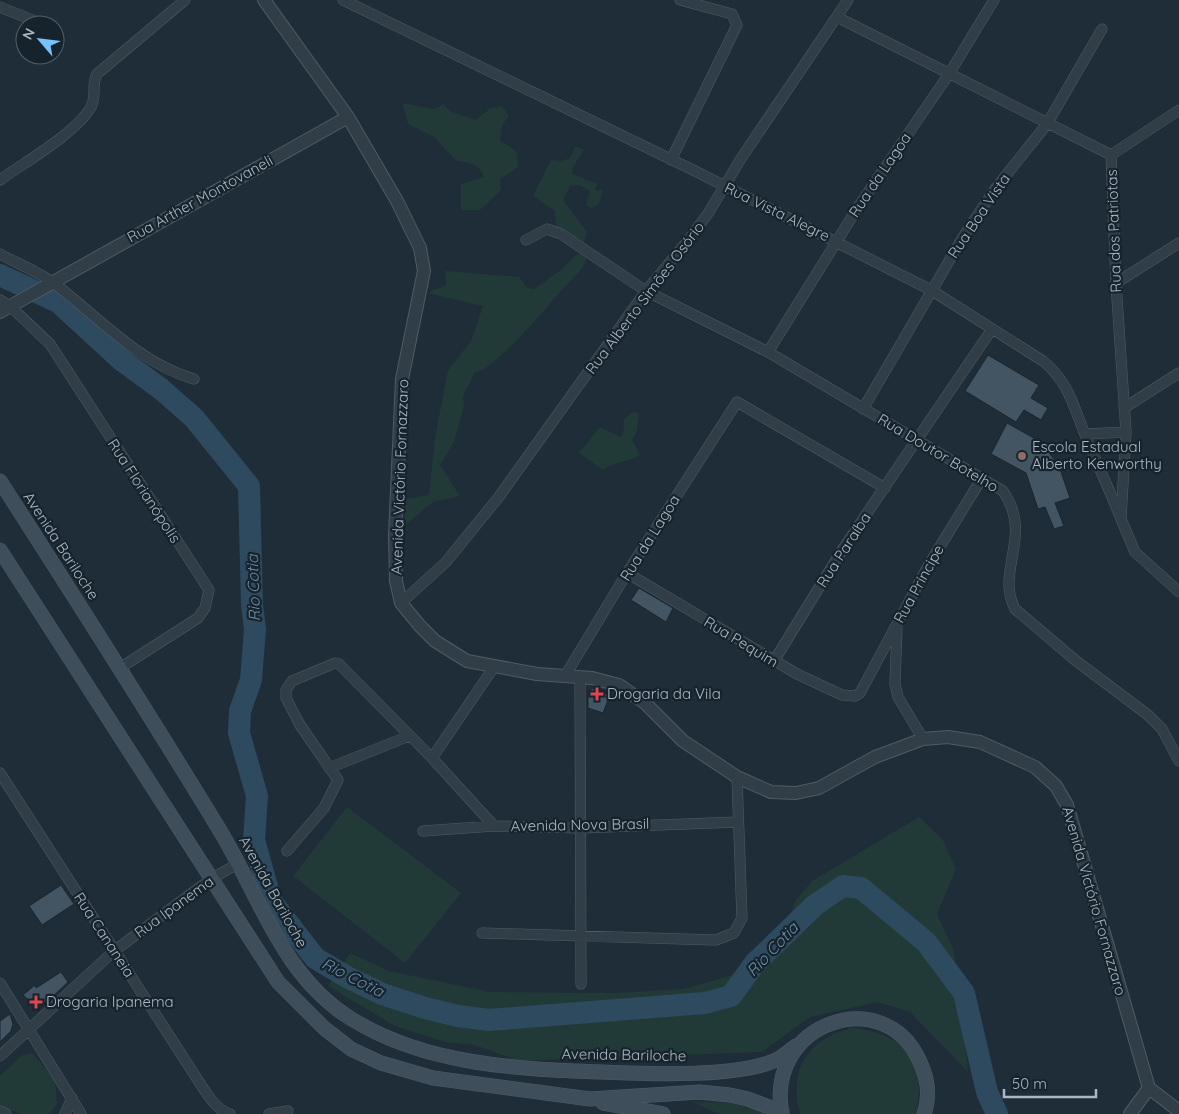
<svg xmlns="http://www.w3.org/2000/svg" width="1179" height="1114" font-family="Quicksand,sans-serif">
<rect width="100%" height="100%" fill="#1e2d37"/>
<path fill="#213a38" d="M402 103 434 109 443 104 450 111 475 120 491 108 502 106 509 116 502 125 500 140 517 152 518 167 500 179 501 190 480 210H461V184L484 177C480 164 468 162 456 161L434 137 408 124Z
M575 146 584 150 573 167 572 174 597 184 595 190H603C601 200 600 206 590 208L586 205 590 191 579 185 570 186 563 200 587 232 583 245 556 226 555 211 533 196 551 160 562 161 570 158Z
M578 253 587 258C582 273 570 280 561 291 538 318 514 346 486 368 483 371 479 371 475 372L463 396 464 406 454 442 440 465 460 496 433 502 404 526 406 499 429 495 435 438 448 370 471 341 483 306 427 293 446 285 445 271 519 277 527 287 534 289 562 269Z
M635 411 639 415 637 431 632 440 640 455C628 463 616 460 603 470L579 453 600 427 620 437 624 431C622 419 625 417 635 411Z
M347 807 461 893 405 963 293 876Z
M919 817 943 840 956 869 937 914 954 951 968 1072 910 1012 878 1002 810 1017 762 1052 519 1061 475 1045 444 1042 395 1026 328 986 350 953 389 971 490 992 615 993 684 989 770 964 796 900 812 881Z
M851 1028C905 1032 927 1063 916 1114H800C788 1069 808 1040 851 1028Z
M32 1053 55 1080 57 1104 49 1114H22L0 1107V1076L21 1056Z
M692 1102 746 1103 765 1114H719Z"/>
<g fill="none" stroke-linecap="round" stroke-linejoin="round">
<path stroke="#2e4a5e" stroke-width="22" d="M0 275 58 302 120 359 161 389 194 418 249 486 252 605 255 629 251 680 240 711 239 733 257 796 254 840 271 901 315 958 347 977 382 994 425 1008 458 1016 489 1020 705 1003 731 996 755 963 815 905 843 886 861 888 926 942 964 993 987 1092 997 1114"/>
</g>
<path fill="#435562" stroke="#19252e" d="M988 355 1039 385 1031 398 1048 408 1041 420 1024 410 1016 422 965 391Z
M1007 423 1041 442 1059 466 1070 498 1055 503 1064 526 1054 529 1045 507 1038 509 1026 473 991 454Z
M639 588 673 608 666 622 631 600Z
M593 688 610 695 603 713 588 708V692Z
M61 885 74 904 42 925 29 906Z
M61 972 68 982 48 1001 35 1006 23 995 35 985 36 988Z
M10 1014 13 1024 11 1031 0 1042V1021Z"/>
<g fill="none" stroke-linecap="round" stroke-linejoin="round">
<defs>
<path id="minor" d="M343 0 695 171 931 290 1043 361C1069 382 1074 408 1086 437 1097 464 1110 491 1121 519
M0 7 40 23
M837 17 1111 155
M1111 155 1116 283 1126 432 1121 519 1135 552 1179 592
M1111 155 1179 110
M671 160 737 25 732 14 680 0
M0 180C25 162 76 133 91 107 97 96 91 85 97 74L185 0
M526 240 547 229 561 234 646 291 768 352 1003 491C1034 536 995 570 1015 609L1075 660 1148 715 1162 729 1179 761
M0 254C18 264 39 272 55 284 98 317 140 364 194 379
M1116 283 1179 243
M0 300 10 306 50 344 209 590 205 608 198 618 120 668
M768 352 858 207 949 74 994 0
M1124 408 1179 373
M863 409 963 237 995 189 1047 124 1102 29
M1085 434 1126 432
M627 573 797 674 842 695 855 696 860 693 928 566 982 478
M401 603 446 562 498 498 646 291 690 238 709 212 740 160 848 0
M897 627 895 684 898 697 923 739
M774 661 844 547 992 329
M565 676 627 573 737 402 885 488
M580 677 581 984
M432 758 494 667
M329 768 409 736
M0 773 203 1088C210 1098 217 1110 230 1114
M423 831 494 826 581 828 737 822
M287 851 324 808 338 780 300 725 286 698V690L292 681 335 663 339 664 432 758 494 826
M482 933 716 940 734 933 742 918 737 777
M0 983 81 1114
M0 1056 114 951 211 879 239 863
M0 1111 6 1114
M65 1114 72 1098
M269 1114 288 1111"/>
<path id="tertiary" d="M264 0 348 117 397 201 420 248 424 271 402 379 395 535 396 581 401 603 420 626 435 641 467 661 537 674 592 678 619 685 645 703 683 741 737 777 771 792 796 793 819 788 875 757 923 739 948 737 980 742 1035 767 1056 786 1067 805 1149 1088
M0 312 348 117
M1149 1088 1179 1111
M1130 1114 1149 1088"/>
<path id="secondary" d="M0 481C74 596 148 712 219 829 259 894 281 975 350 1018 424 1065 517 1069 602 1072 646 1074 740 1078 778 1059 784 1056 790 1050 796 1046
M0 550 278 982 324 1028 351 1049 381 1063 433 1078 590 1099 699 1092 730 1095 748 1099 782 1112
M603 1103 663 1114
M782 1114C764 1023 885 981 920 1062 928 1079 930 1097 924 1114"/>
</defs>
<use href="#minor" stroke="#4f5c66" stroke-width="11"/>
<use href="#tertiary" stroke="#4f5c66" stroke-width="14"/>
<use href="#secondary" stroke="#4f5c66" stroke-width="15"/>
<use href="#minor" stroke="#313e48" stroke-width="10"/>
<use href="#tertiary" stroke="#313e48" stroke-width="12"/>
<use href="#secondary" stroke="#3f4e5b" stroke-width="14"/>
</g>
<circle fill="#8d6e63" stroke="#17232c" stroke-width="2" cx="1022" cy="456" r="5"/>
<g fill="#e0444e" stroke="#17232c" stroke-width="2">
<path d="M594.5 686.5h5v5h5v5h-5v5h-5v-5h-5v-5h5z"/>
<path d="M33.5 994.5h5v5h5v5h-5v5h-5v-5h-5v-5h5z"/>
</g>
<g text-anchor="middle" stroke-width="4.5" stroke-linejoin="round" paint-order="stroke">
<g font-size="15" fill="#abb9c5" stroke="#17232c">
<text transform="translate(880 175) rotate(-56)" y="5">Rua da Lagoa</text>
<text transform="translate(200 199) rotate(-29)" y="5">Rua Arther Montovaneli</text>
<text transform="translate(777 212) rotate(26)" y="5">Rua Vista Alegre</text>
<text transform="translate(979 216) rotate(-56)" y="5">Rua Boa Vista</text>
<text transform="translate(1114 231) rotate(-92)" y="5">Rua dos Patriotas</text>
<text transform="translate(645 298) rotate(-53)" y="5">Rua Alberto Simões Osório</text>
<text transform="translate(938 453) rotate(31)" y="5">Rua Doutor Botelho</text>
<text transform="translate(400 477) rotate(-88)" y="5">Avenida Victório Fornazzaro</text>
<text transform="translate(144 491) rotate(57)" y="5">Rua Florianópolis</text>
<text transform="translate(650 538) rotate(-58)" y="5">Rua da Lagoa</text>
<text transform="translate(61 546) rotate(57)" y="5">Avenida Bariloche</text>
<text transform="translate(844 550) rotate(-57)" y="5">Rua Paraíba</text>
<text transform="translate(919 584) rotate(-61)" y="5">Rua Principe</text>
<text transform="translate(741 642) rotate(31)" y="5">Rua Pequim</text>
<text transform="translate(580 825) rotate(-1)" y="5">Avenida Nova Brasil</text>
<text transform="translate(273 892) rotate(61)" y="5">Avenida Bariloche</text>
<text transform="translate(1094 901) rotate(74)" y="5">Avenida Victório Fornazzaro</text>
<text transform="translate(174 907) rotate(-36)" y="5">Rua Ipanema</text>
<text transform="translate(104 935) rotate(57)" y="5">Rua Cananeia</text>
<text transform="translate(624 1055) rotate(1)" y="5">Avenida Bariloche</text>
</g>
<g font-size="15" fill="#abb9c5" stroke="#17232c" text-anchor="start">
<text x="1032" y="452">Escola Estadual<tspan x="1032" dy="17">Alberto Kenworthy</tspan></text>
<text x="607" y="699">Drogaria da Vila</text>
<text x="46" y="1007">Drogaria Ipanema</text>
</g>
<g font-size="16" font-style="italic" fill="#6991ab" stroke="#17232c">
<text transform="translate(253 588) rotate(-92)" y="6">Rio Cotia</text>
<text transform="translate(772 949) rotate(-47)" y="6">Rio Cotia</text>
<text transform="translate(353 977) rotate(27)" y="6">Rio Cotia</text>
</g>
</g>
<g transform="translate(40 40) rotate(298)"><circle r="24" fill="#17232c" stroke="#525f69"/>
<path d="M0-4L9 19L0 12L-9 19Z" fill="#76c2ff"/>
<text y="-8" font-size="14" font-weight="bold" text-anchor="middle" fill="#abb9c5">N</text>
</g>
<path d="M1004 1089v8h92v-8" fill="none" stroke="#abb9c5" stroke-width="2.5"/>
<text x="1012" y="1089" font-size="15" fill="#abb9c5" stroke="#17232c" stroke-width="4" paint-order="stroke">50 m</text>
</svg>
